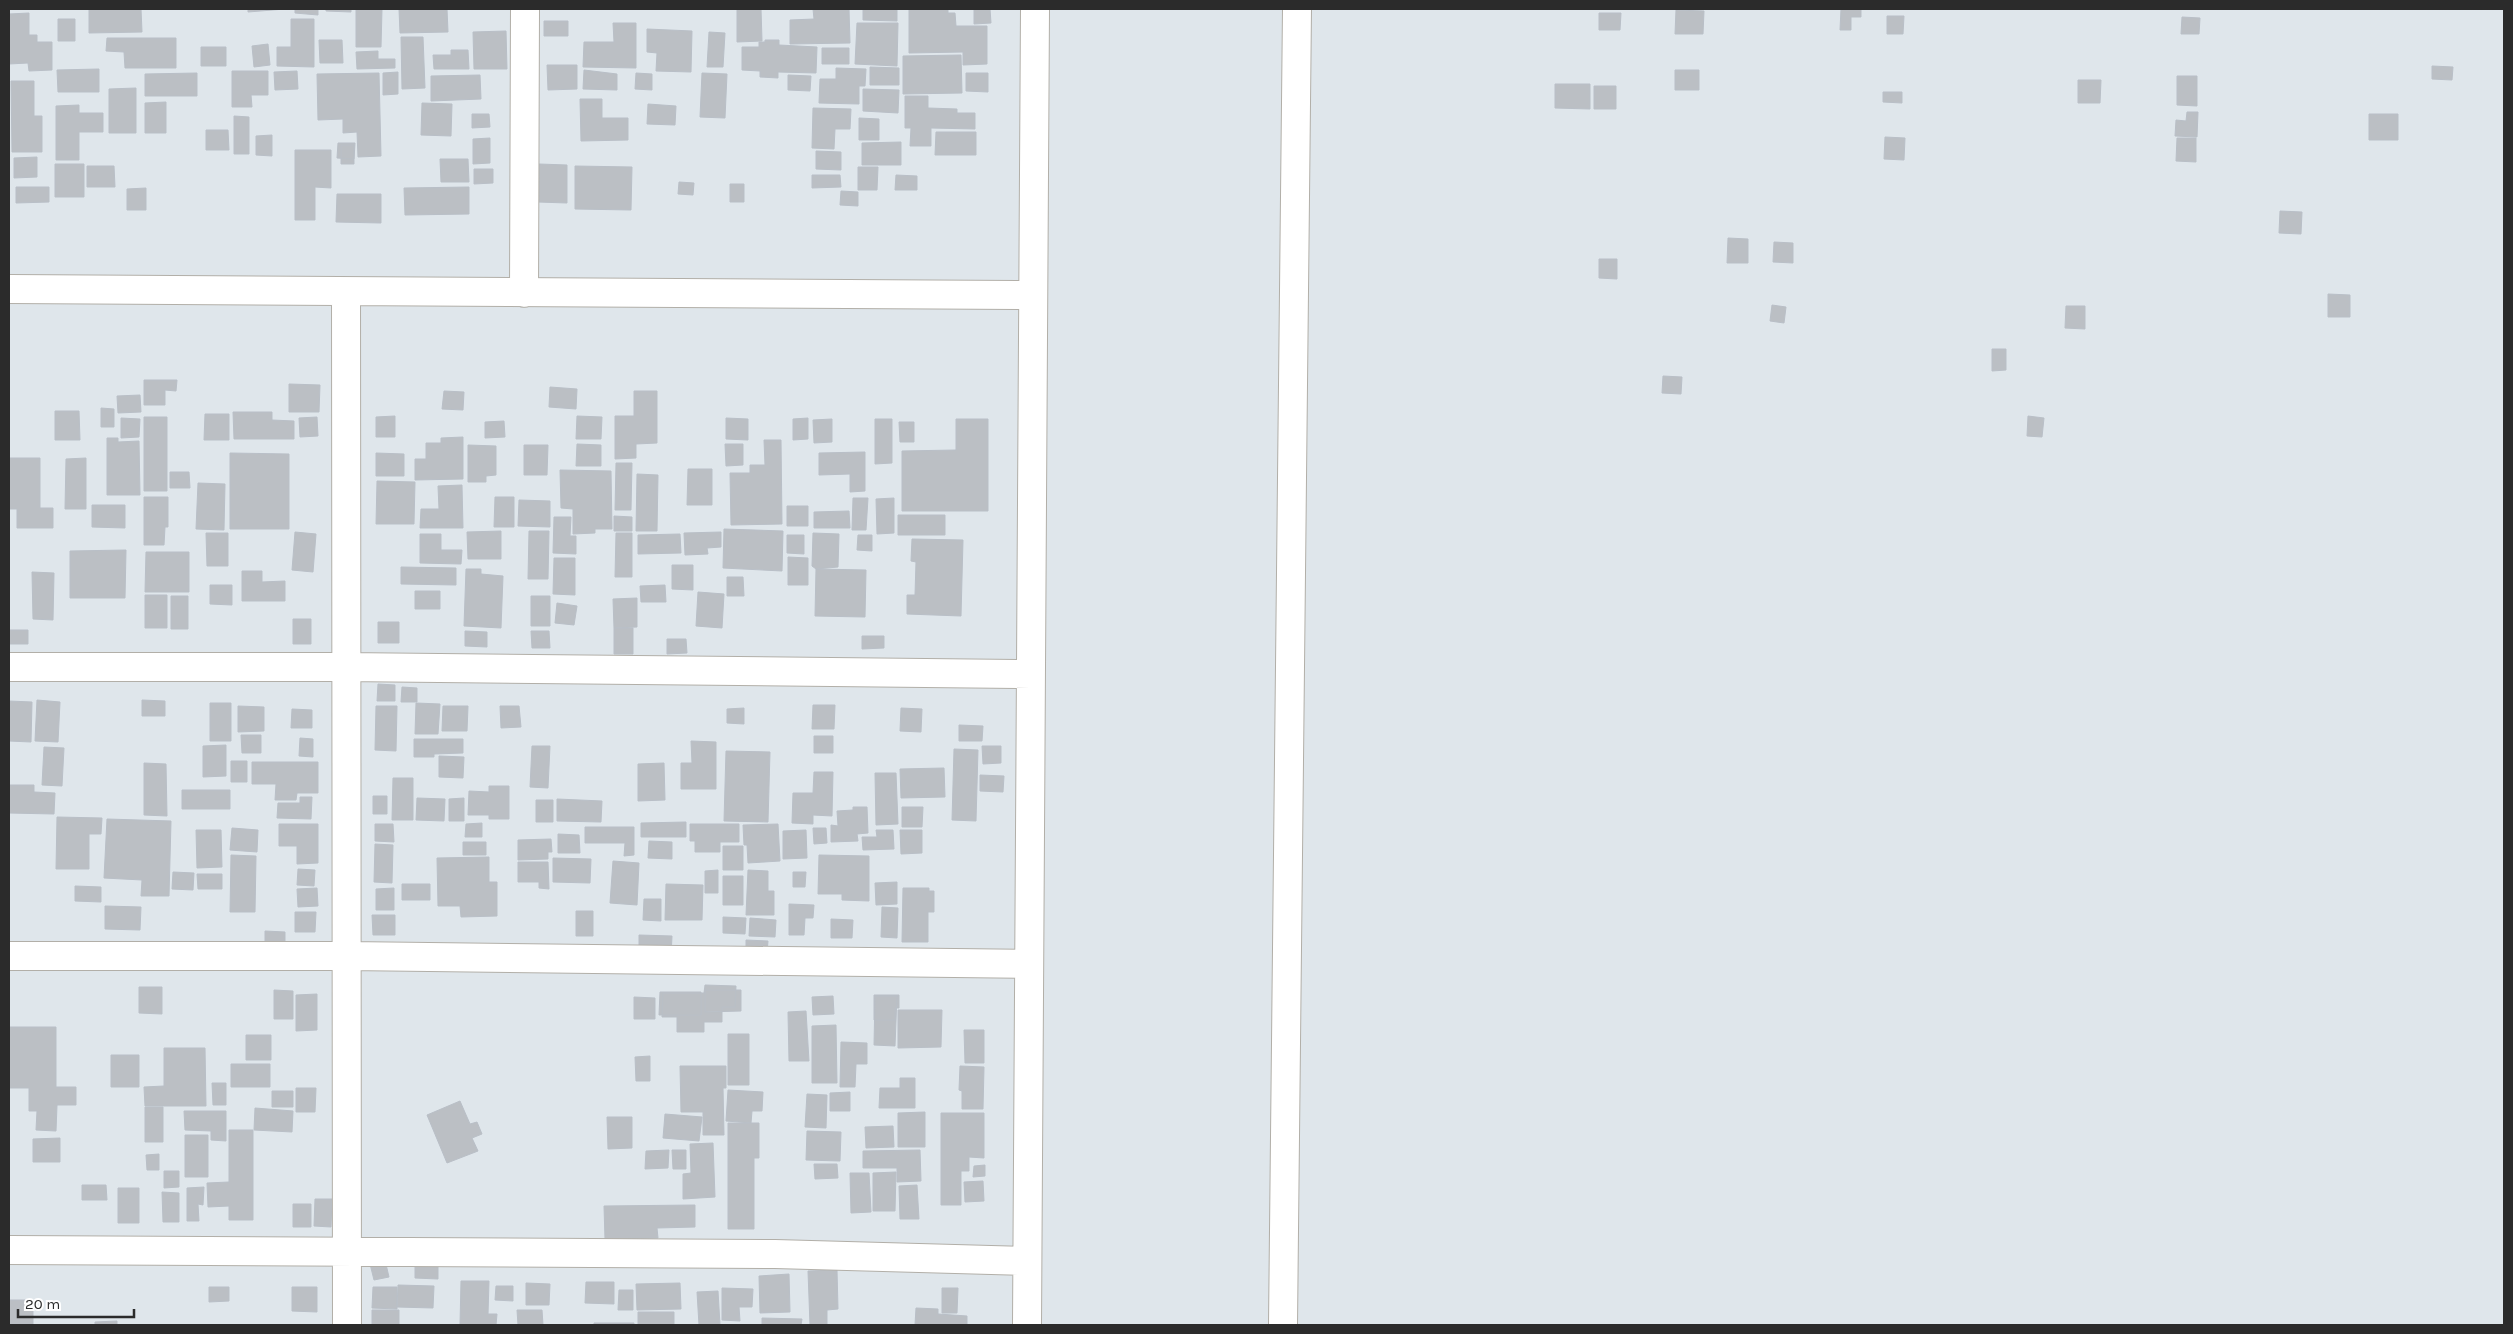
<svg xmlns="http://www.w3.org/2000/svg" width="2513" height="1334" font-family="Karla,sans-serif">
<rect width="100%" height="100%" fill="#dfe6eb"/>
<path fill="#bbbfc4" stroke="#b9bfc7" d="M89 9H141L142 32 89 33Z
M248 9H285L248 12Z
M295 9H318V15L295 13Z
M326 9H351V12L326 11Z
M356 9H382L381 47H356Z
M399 9H447L448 32 400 33Z
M737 9H761L762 41 737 42Z
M813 9H849L850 43 790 44V20L814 19Z
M863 9H897V21L863 20Z
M909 9H948V13H955L956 26H987V64L963 65V52L909 53Z
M974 9H990L991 23 974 24Z
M1841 9H1861V17H1851V30H1840Z
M1676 10 1704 11 1703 34H1675Z
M29 13V35H37V42H52V70L29 71 28 63 9 64V14Z
M1599 13H1621L1620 30H1599Z
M1887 16H1904L1903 34H1887Z
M2182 17 2200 18 2199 34H2181Z
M58 19H75V41H58Z
M291 19H314V67L277 66V47H291Z
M544 21H568V36H544Z
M613 23H636V68L583 67 584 42H614Z
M857 23H898L897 66 855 64Z
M647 29 692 31 691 72 656 71 657 53 647 52Z
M506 31 507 69H474L473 32Z
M709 32 725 33 723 67H707Z
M401 37H423L425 88 402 89Z
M107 38H176V68H125L124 52 106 51Z
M319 40H342L343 63H320Z
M765 40H779V45L817 47 816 73 778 72V78L760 77V71L742 70V47H759V42H765Z
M268 44 270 65 254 67 252 46Z
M201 47H226V66H201Z
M822 48H849V64H822Z
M451 50H468L469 69H434L433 55H451Z
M378 51V59H395V68L357 69 356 52Z
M961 55 962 93 903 94V56Z
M547 65H577V89L548 90Z
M2432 66 2453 67 2452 80 2432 79Z
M870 67 899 68V85H870Z
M836 68 866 69 865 86H859V104L819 103 820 79H836Z
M99 69V92H58L57 70Z
M584 70 617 74V90L583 89Z
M1675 70H1699V90H1675Z
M232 71H268V95H251L252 107H232Z
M297 71 298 89 275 90 274 72Z
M398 72V94L383 95V73Z
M197 73V96H145V74Z
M379 73 381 156 358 157 357 132 343 133V119L318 120 317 74Z
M636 73 652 74V90L635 89Z
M702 73 727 74 725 118 700 117Z
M966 73H988V92L966 91Z
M480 75 481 99 431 101V76Z
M788 75 811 76 810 91 788 90Z
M2177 76H2197V106L2177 105Z
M2078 80H2101L2100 103H2078Z
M11 81H34V116H42V152H12Z
M1555 84H1590V109L1555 108Z
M1594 86H1616V109H1594Z
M136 88V133H109V89Z
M863 89 899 90 898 113 863 111Z
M1883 92H1902V103L1883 102Z
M905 96H928V108L957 109V113H975V129L931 128V146H910L911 128H905Z
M580 99H602V118H628V140L581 141Z
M166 102V133H145V103Z
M422 103 452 104 451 136 421 135Z
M648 104 676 106 675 125 647 124Z
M79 105V113H103V132H79V160H56V106Z
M813 108 851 109 850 129H835L834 149 812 148Z
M2187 112H2198L2197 137 2175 136 2176 120 2186 121Z
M472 114H489L490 127 472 128Z
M2369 114H2398V140H2369Z
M234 116 249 117V154H234Z
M859 118 879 119V140H859Z
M206 130H228L229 150H206Z
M936 132H976V155H935Z
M272 135V156L256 155V136Z
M1885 137 1905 138 1904 160 1884 159Z
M490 138V163L473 164V139Z
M2177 138H2196V162L2176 161Z
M901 142V165H862V143Z
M338 143H355L354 159 337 158Z
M341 145H354V164H341Z
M295 150H331V188L315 187V220H295Z
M816 151 841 152V170L816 169Z
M37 157V177L14 178V158Z
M440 159H468L469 182H441Z
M55 164H84V197H55Z
M539 164 567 165V203L538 202Z
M87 166H114L115 187H87Z
M575 166 632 167 631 210 575 209Z
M858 167H878L877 190H858Z
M474 169H493V183L474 184Z
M812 175H840L841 187 812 188Z
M896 175 917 176V190H895Z
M679 182 694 183 693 195 678 194Z
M730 184H744V202H730Z
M16 187H49V202L16 203Z
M469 187V214L405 215 404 188Z
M146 188V210H127V189Z
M841 191 858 192V206L840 205Z
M337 194H381V223L336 222Z
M2280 211 2302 212 2301 234 2279 233Z
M1728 238 1748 239V263H1727Z
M1774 242 1793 243V263L1773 262Z
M1599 259H1617V279L1599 278Z
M2328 294 2350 295V317H2328Z
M1772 305 1786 307 1784 323 1770 321Z
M2066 306H2085V329L2065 328Z
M1992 349H2006V370L1992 371Z
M1663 376 1682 377 1681 394 1662 393Z
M144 380H177L176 391 165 390V405H144Z
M289 384 320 385 319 412H289Z
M550 387 577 389 576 409 549 407Z
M444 391 464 392 463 410 442 409Z
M634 391H657V443L636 444V458L615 459V416H634Z
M140 395 141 412 118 413 117 396Z
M101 408 114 409V427H101Z
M55 411H79L80 440H55Z
M233 412H272V420L294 421V439H234Z
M205 414H229V440H204Z
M395 416V437H376V417Z
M577 416 602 417 601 439H576Z
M2028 416 2044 418 2042 437 2027 436Z
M144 417H167V491H144Z
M317 417 318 436 300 437 299 418Z
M121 418 140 419 139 437 121 438Z
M726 418 748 419V440L726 439Z
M808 418V439L793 440V419Z
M832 419V442L814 443 813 420Z
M875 419H892V463L875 464Z
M956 419H988V511H902V451L956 450Z
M504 421 505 437 485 438V422Z
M899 422H914V442H900Z
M463 437V479L415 480V459H426V443H441V438Z
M107 438H118V442L139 441 140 495H107Z
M764 440H781L782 524 731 525 730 473H750V465H765Z
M577 444 601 445V466H576Z
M725 444H743V465L726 466Z
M468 445 496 446V475L486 476V482H468Z
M524 445H548L547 475H524Z
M865 452V491L850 492V474L819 475V453Z
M230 453 289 454V529H230Z
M376 453 404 454V476H376Z
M9 458H40V508H53V528H17V509H9Z
M86 458V509H65L66 459Z
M616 463H632L631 510H615Z
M688 469H712V505H687Z
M560 470 611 471 612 529H595V533L573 534V509L561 508Z
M170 472H189L190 488H170Z
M637 474 658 475 657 531H636Z
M377 481 415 482 414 524H376Z
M198 483 225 484 224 530 196 529Z
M462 485 463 528H420L421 509H439L438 486Z
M144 497H168V527H165L164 545H144Z
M495 497H514V527H494Z
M853 498H868L866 530H852Z
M894 498V533L877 534 876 499Z
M519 500 550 501V527L518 526Z
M92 505H125V528L92 527Z
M787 506H808V526H787Z
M849 511 850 528H814V512Z
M898 515H945V535H898Z
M614 516 632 517V531H614Z
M554 517H571L570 536H576V554L553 553Z
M724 529 783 531 782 571 723 568Z
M501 531V559H468L467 532Z
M529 531H549L548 579H528Z
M295 532 316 534 313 572 292 570Z
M721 532V547L707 548 708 554 685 555 684 533Z
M206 533H228V566H207Z
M616 533H632V577H615Z
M813 533 839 534 838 567 816 569 812 566Z
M420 534H441V550H462L461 564 420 563Z
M680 534 681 553 638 554V535Z
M787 535H804V554L787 553Z
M858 535H872V551L857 550Z
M912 539 963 540 961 616 907 614V595H915L916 562 911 561Z
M126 550 125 598H70V551Z
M146 552H189V592H145Z
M788 557 808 558V585H788Z
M554 558H575V595L553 594Z
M672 565H693V590L672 589Z
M401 567 456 568V585L401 584Z
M466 569H481V574L503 576 501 628 464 626Z
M816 569 866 570 865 617 815 616Z
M242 571H262V582L285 581V601H242Z
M32 572 54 573 53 620 33 619Z
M727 577H743L744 596H727Z
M210 585H232V605L210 604Z
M665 585 666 602H641L640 586Z
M415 591H440V609H415Z
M698 592 724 594 722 628 696 626Z
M145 595H167V628H145Z
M171 596H188V629H171Z
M531 596H550V626H531Z
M637 598V627L614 628 613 599Z
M557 603 577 606 574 625 555 623Z
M293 619H311V644H293Z
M378 622H399V643H378Z
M614 628H633V654H614Z
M9 630H28V644H9Z
M465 631 487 632V647L465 646Z
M531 631H549L550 648H532Z
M862 636H884V648L862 649Z
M667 639H686L687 653 667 654Z
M378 684 395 685V701H377Z
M402 687 417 688V702H401Z
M37 700 60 702 58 742 35 741Z
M142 700 165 701V716H142Z
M9 701 32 702 31 742 9 741Z
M210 703H231V741H210Z
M416 703 440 704 438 734H415Z
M813 705H835L834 729H812Z
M238 706 264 707V731L238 732Z
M376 706H397L396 751 375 750Z
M443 706H468L467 731H442Z
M500 706H519L521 727 501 728Z
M744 708V724L727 723V709Z
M901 708 922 709 921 732 900 731Z
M292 709 312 710V728H291Z
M959 725 983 726 982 741H959Z
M241 735H261V753H242Z
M814 736H833V753H814Z
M300 738 313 739V757L299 756Z
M414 739H463V753L434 754V757H414Z
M691 741 716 742V789H681V763H692Z
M226 745V776L203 777V746Z
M532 746H550L548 788 530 787Z
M982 746H1001V763L983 764Z
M44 747 64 748 62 786 42 785Z
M954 749 978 750 976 821 952 820Z
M726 751 770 752 768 822 724 821Z
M439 756 464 757 463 778 439 777Z
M231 761H247V782H231Z
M252 762H318V793H297L296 800H275L276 784H252Z
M144 763 166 764 167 816 144 815Z
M664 763 665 800 638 801V764Z
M944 768 945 797 901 798 900 769Z
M814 772H833L832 816 813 815V824L792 823 793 793H813Z
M875 773H896L898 824 876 825Z
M980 775 1004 776 1003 792 980 791Z
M393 778H413V820H392Z
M9 785H34V792L55 793 54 814 9 813Z
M489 786H509V819H489V815H468L469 791 489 792Z
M182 790H230V809H182Z
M373 796H387V814H373Z
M300 797H312L311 819 277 818 278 803H300Z
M417 798 445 799 444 821 416 820Z
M464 798V821H449V799Z
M557 799 602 801 601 822 557 821Z
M536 800H553V822H536Z
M853 807H867L868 833 857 834 858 841 831 842V825L838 826 837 811 853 810Z
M902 807H923L922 827H902Z
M57 817 102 818 101 834H89V869H56Z
M107 819 171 821 169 896H141L142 880 104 878Z
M686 822V837H641V823Z
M482 823V837H465L466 824Z
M279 824H318V863L297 864V846H279Z
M375 824H393L394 842 375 841Z
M690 824H739V842H720V852H695V841H690Z
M778 824 780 861 748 863 747 845H744L743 825Z
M585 827H634V855L624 856 625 843H585Z
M232 828 258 830 257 852 230 850Z
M813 828H826L827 843 814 844Z
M196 830H221L222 867 197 868Z
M806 830 807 858 783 859V831Z
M876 830H893L894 849 863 850 862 837H877Z
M900 830H922V853L901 854Z
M558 834 579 835 580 853H558Z
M551 839 552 852H548V859L518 860V840Z
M649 841 672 842V859L648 858Z
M463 842H486V855H463Z
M375 844 393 845 392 883 374 882Z
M723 846H743V870H723Z
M231 855 256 856 255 912H230Z
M819 855 869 856V901L842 900V894H818Z
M489 857V882H497V916L461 917 460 906H438L437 858Z
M553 858 591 859 590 883 553 882Z
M613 861 639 863 637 905 610 903Z
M518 862H548L549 889 539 888V882H518Z
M298 869 315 870 314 886 297 885Z
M718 870V893H705V871Z
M748 870 768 871V891H774V915H746Z
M173 872 194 873 193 890 172 889Z
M793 872H806L805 887H793Z
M197 874H222V889H198Z
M723 876H743V905H723Z
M897 882V904L876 905 875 883Z
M402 884H430V900H402Z
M666 884 703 885 702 920H665Z
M75 886 101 887V902L75 901Z
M317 888 318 906 298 907 297 889Z
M394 888V910H376V889Z
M903 888H929V891H934V912H928V942H902Z
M644 899H661V921L643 920Z
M789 904 814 905 813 918H805L804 935H789Z
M105 906 141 907 140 930 105 929Z
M882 907 898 908 897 938 881 937Z
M576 911H593V936H576Z
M295 912H316L315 932H295Z
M372 915H395V935H373Z
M723 917 746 918 745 934 723 933Z
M750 918 776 920 775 937 749 936Z
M831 919 853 920 852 938H831Z
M265 931 285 932V946L265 945Z
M639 935 672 936 671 956 639 955Z
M746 940 768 941 767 953 746 952Z
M705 985 736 986 735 1007H722V1022H704V1032H677V1017H662L663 993H704Z
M139 987H162V1014L139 1013Z
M274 990 293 991V1019H274Z
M705 990H741V1011L705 1012Z
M660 992H701V1015H659Z
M317 994V1030L296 1031V995Z
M874 995H899V1008H895V1020H874Z
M833 996 834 1014 813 1015 812 997Z
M875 996H897L895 1046 874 1045Z
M634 997 655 998V1019H634Z
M898 1010H942L941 1047 898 1048Z
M806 1011 809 1061H789L788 1012Z
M836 1025 837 1083H812V1026Z
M9 1027H56V1087H76V1105H57L56 1131 36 1130 37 1111H29V1088H9Z
M964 1030H984V1063H965Z
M728 1034H749V1085H728Z
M246 1035H271V1060H246Z
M841 1042 867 1043V1064H856L855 1087H840Z
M164 1048H205L206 1106H145L144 1087 164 1086Z
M111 1055H139V1087H111Z
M650 1056V1081H636L635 1057Z
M231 1064H270V1087H231Z
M680 1066H726V1088H723L724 1135H703V1112H681Z
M960 1066 984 1067 983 1109H962V1091L959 1090Z
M900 1078H915V1108H879L880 1088H900Z
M212 1083H226V1105H213Z
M296 1088H316L315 1112H296Z
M728 1090 763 1092 762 1111H752L751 1123 726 1121Z
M272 1091H293V1107H272Z
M850 1092V1111H830V1093Z
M807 1094 827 1095 826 1128 805 1127Z
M460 1101 470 1124 477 1122 482 1134 472 1138 478 1151 447 1163 427 1115Z
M145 1107H163V1142H145Z
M255 1108 293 1111 292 1132 254 1130Z
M184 1111H226V1141L211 1140V1131L185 1130Z
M925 1112V1147H898V1113Z
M941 1113H984V1158L969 1157V1171H961V1205H941Z
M665 1114 702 1117 699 1141 663 1138Z
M607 1117H632V1148L608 1149Z
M728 1123H759V1158H754V1229H728Z
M893 1126 894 1147 866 1148 865 1127Z
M229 1130H253V1220H229V1206L208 1207 207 1183 229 1182Z
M807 1131 841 1132 840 1161 806 1160Z
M185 1135H208V1177H185Z
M60 1138V1162H33V1139Z
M713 1143 715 1197 683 1199V1174L691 1173 690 1144Z
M669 1150 668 1168 645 1169 646 1151Z
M672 1150H686V1169H673Z
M920 1150 921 1181 897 1182V1168H863V1151Z
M159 1154V1170H147L146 1155Z
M814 1164H837L838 1178 815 1179Z
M985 1165V1176L973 1177 974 1166Z
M164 1171H179V1187L164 1188Z
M896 1172 895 1211H873V1173Z
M850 1173H869L871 1212 851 1213Z
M983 1181 984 1201 965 1202 964 1182Z
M82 1185H106L107 1200H82Z
M917 1185 919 1219H900L899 1186Z
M204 1187 203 1205 198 1204 199 1221H187V1188Z
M118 1188H139V1223H118Z
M162 1192 179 1193V1222H163Z
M315 1199H332L331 1227 314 1226Z
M293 1204H311V1227H293Z
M695 1205V1227L657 1228 658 1238 605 1239 604 1206Z
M385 1260 389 1277 374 1280 370 1264Z
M415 1262 438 1263V1279L415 1278Z
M837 1270 838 1309 827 1310V1325H810L808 1271Z
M789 1274 790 1312 760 1313 759 1276Z
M461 1281H489L488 1314H497L496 1325H460Z
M586 1282H614V1304L585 1303Z
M526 1283 550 1284 549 1305H526Z
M680 1283 681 1309 637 1310 636 1284Z
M398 1285 434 1286 433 1308 397 1307Z
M496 1286H513V1301L495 1300Z
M209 1287H229V1301L209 1302Z
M292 1287H317V1312L292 1311Z
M373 1287H397V1309L372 1308Z
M722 1288 753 1289 752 1307H739L740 1321 722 1320Z
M942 1288H958L957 1313H942Z
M619 1290H633V1310H618Z
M718 1291 720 1325H699L697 1292Z
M9 1300H33V1324H9Z
M916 1308 938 1309V1314L967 1316V1325H915Z
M372 1310H399V1325H372Z
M517 1310H542L543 1325H518Z
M638 1312H674V1325H638Z
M762 1318 802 1319 801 1325H762Z
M117 1321V1325H95V1322Z
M594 1323H634V1325H594Z"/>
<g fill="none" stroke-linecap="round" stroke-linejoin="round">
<defs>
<path id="minor" d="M9 289 1033 295
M346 292 347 1325
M524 293 525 9
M9 667H345L1030 674
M9 956H348L1029 964
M9 1250 775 1254 1027 1261
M1027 1325 1035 9
M1283 1325 1297 9"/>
</defs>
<use href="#minor" stroke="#b2afa8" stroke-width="30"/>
<use href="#minor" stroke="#fff" stroke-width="28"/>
</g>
<rect width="2513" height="1334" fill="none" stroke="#2b2b2b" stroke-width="20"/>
<path d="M18 1309v8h116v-8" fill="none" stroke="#2b2b2b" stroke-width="2.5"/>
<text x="25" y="1309" font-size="15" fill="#2b2b2b" stroke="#ffffff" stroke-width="4" paint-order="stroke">20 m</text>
</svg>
